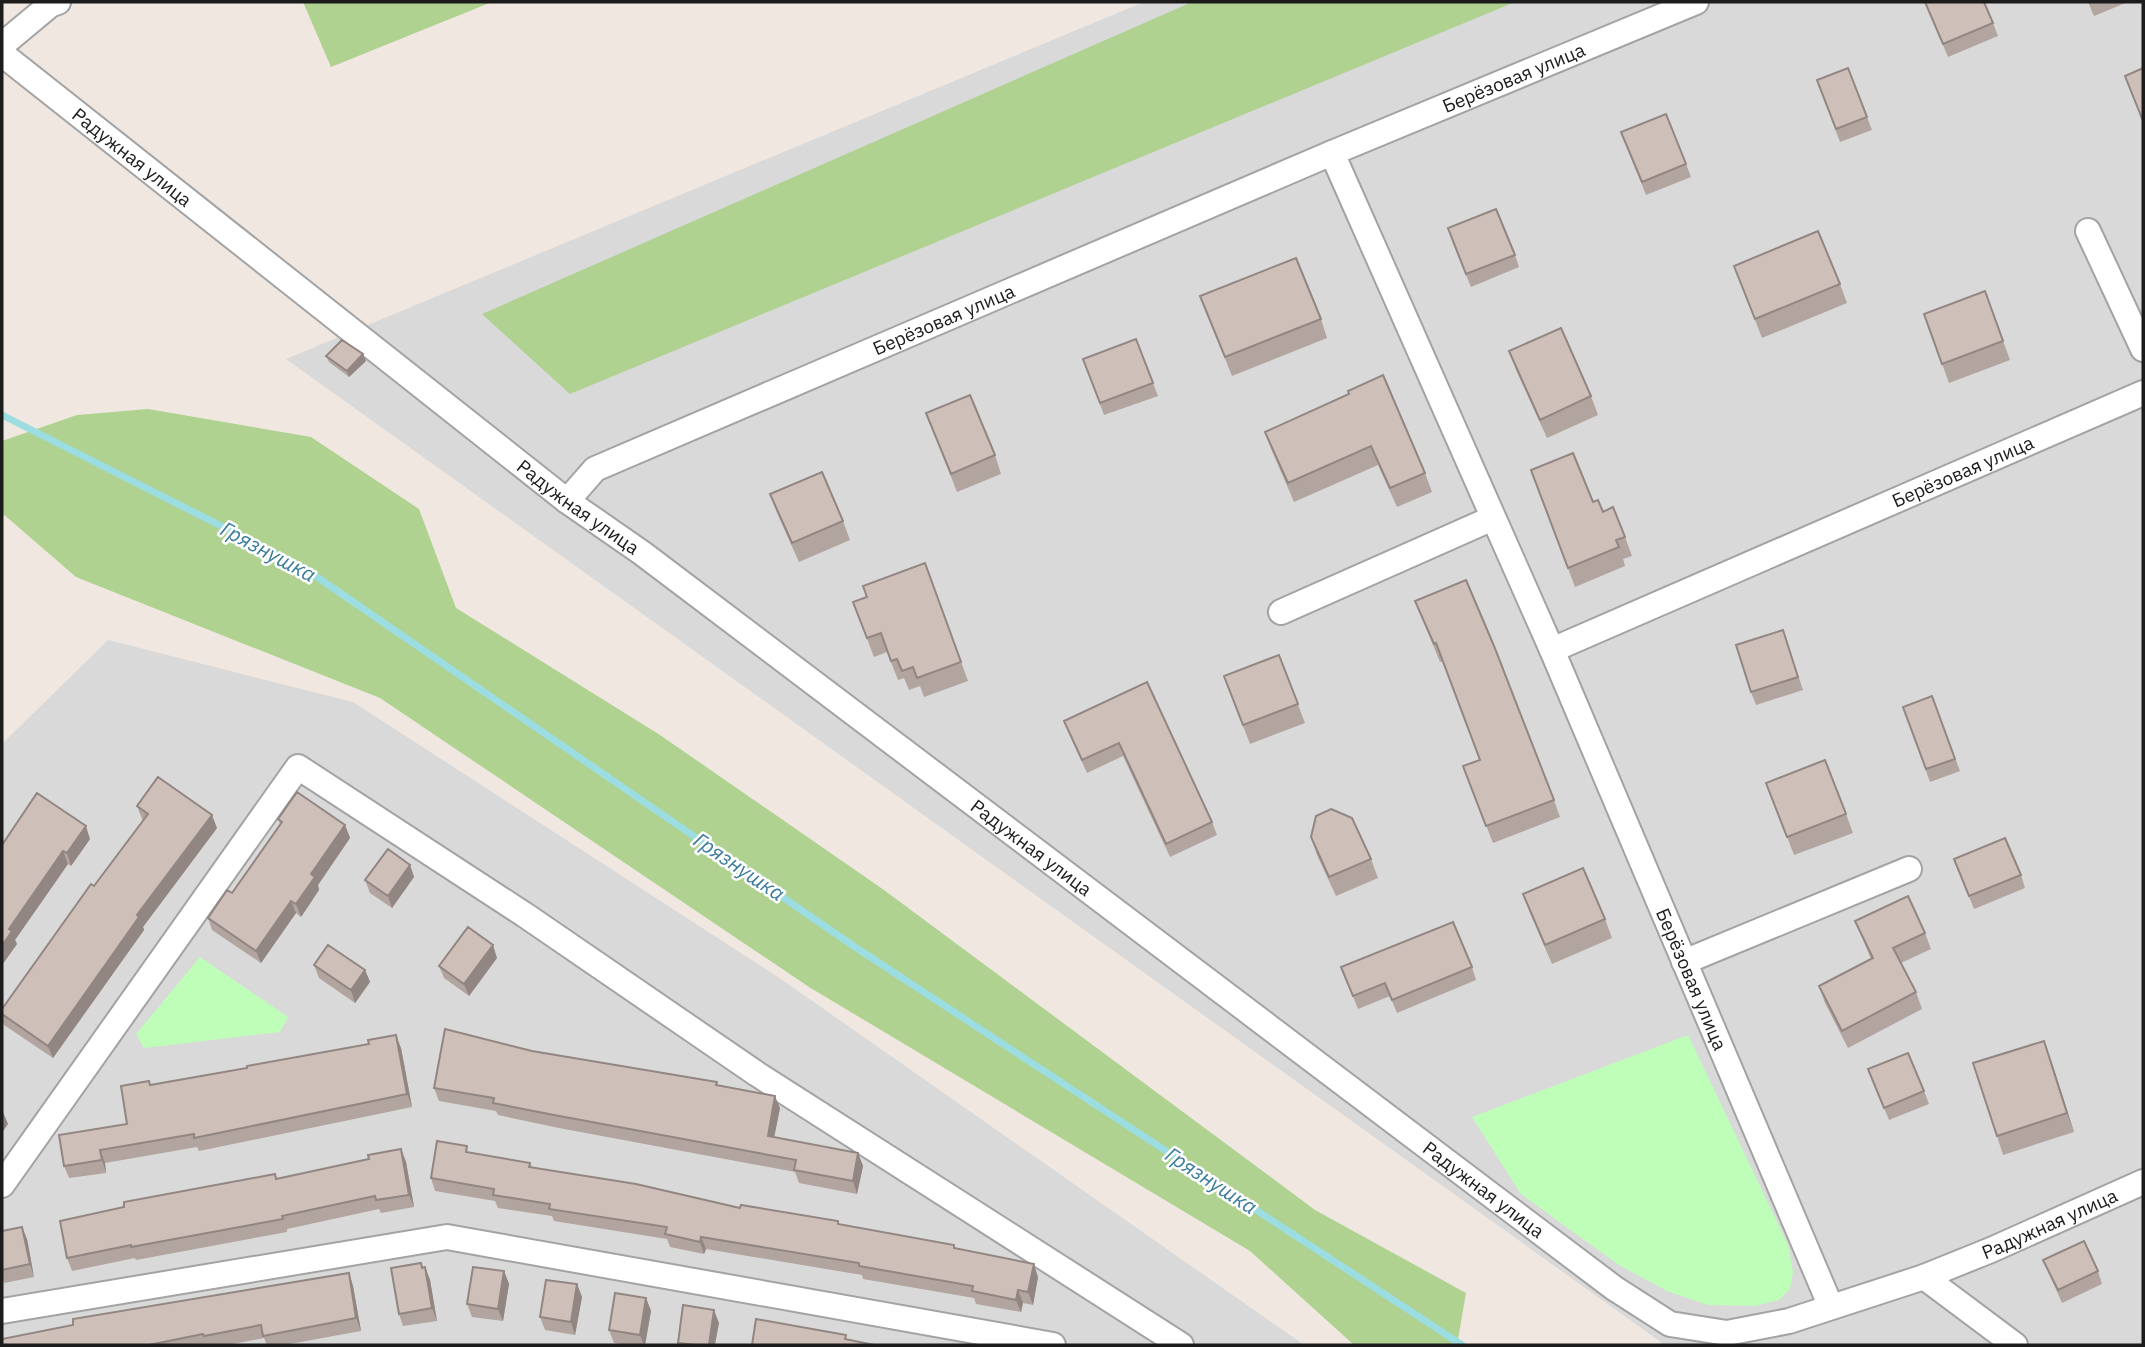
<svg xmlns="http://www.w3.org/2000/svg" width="2145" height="1347" font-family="'IBM Plex Sans',sans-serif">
<rect width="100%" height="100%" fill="#efe7e0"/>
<path fill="#dad9d9" d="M1144 2H2143V1345H1665L286 359Z
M108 640 353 702 778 977 1304 1345H2V744Z"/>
<path fill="#afd291" d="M303 2H492L331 67Z
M1192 2H1515L570 394 482 314Z
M148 409 311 437 419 509 456 608 660 735 884 890 1315 1210 1466 1293 1457 1345H1354L1250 1251 809 987 380 698 76 577 2 513V441L77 415Z"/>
<path fill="#befeb8" d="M200 957 288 1017 280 1032 144 1048 136 1034Z
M1688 1035 1788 1245 1793 1272 1790 1289 1779 1300 1755 1306 1708 1305 1667 1291 1619 1265 1521 1194 1472 1117Z"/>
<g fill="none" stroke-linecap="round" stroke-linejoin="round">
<path stroke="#9cdde1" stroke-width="7" d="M2 415 304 568 855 947 1462 1345"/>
<defs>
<g id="street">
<path d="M2 45 50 5 58 2"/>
<path id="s1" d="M2 54 567 501 642 553 1614 1288 1670 1324 1727 1333 1789 1321 1924 1277 1991 1250 2143 1182"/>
<path id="s2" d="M1332 153 1552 650 1831 1307"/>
<path d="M2088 231 2143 349"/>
<path id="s3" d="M567 501 595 469 1332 153 1696 2"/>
<path d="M1281 612 1493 518"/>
<path id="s4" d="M1552 650 2143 393"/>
<path d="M1684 962 1909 869"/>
<path d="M2 1185 298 767 525 915 757 1074 1181 1345"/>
<path d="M1924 1277 2015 1345"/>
<path d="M2 1311 447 1237 1053 1345"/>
</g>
</defs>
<use href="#street" stroke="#a3a3a3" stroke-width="28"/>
<use href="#street" stroke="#fff" stroke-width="24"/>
</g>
<path fill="#b2a49f" d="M1925 2 1993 23 1998 36 1948 57Z
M2088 2H2128L2094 16Z
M1848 68 1872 130 1840 142 1817 80Z
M1621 132 1686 164 1691 177 1646 195Z
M1452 241 1515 255 1519 267 1471 287Z
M1734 266 1840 284 1847 303 1762 338Z
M1985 291 2010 360 1949 383 1924 314Z
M1200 296 1321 319 1327 338 1232 376Z
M1136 339 1158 396 1104 415 1083 359Z
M1509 351 1591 396 1598 415 1547 438 1516 370Z
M363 354 366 361 349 377 329 362 326 356Z
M1349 394 1425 473 1432 492 1397 507 1378 465 1294 502 1272 451 1265 432Z
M926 413 995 455 1001 474 957 492Z
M1531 470 1593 502 1625 537 1632 556 1623 559 1625 566 1575 587Z
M770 494 843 521 850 540 799 562 777 513Z
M925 563 968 681 924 697 920 686 909 690 904 678 898 680 887 652 874 657 853 602 867 597Z
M1415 601 1554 800 1560 817 1493 843 1463 766 1480 760 1443 661 1440 662Z
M1783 630 1803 690 1756 705 1751 692Z
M1279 655 1305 723 1250 744 1224 676Z
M1147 682 1212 822 1217 835 1170 857 1123 756 1087 773 1069 733 1064 721Z
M1932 696 1960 771 1930 782 1903 707Z
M1766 783 1846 814 1853 833 1794 855Z
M137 806 217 828 143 927 144 930 53 1058 4 1025 2 1018V1009L143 820 142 819Z
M278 819 345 825 350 838 318 885 319 890 301 917 296 913 261 963 212 930 208 918 232 893 280 824Z
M1311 837 1371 859 1378 878 1336 896 1317 855Z
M90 839 71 866 68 864 15 940 17 944 2 965V845Z
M1954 859 2021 875 2025 888 1974 909Z
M410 865 414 877 392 908 370 893 365 880Z
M1523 894 1605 919 1612 938 1552 964 1530 913Z
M1855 921 1925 933 1931 949 1901 963 1916 992 1922 1009 1848 1048 1825 1003 1819 986 1871 959Z
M497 958 469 996 444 978 439 966Z
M314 965 365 970 370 982 355 1003 319 978Z
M1341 967H1472L1476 980 1397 1013 1390 996 1358 1009Z
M401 1048 412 1107 199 1151 197 1147 105 1163 106 1173 69 1178 64 1166 127 1124 151 1085Z
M532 1051 718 1086 780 1108 774 1137 858 1153 863 1166 857 1194 799 1183 795 1172 559 1128 498 1115 496 1111 439 1101 434 1088Z
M2051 1060 2074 1132 2003 1155 1997 1136Z
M1868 1069 1924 1091 1929 1104 1889 1120Z
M401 1149 406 1162 414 1207 381 1213 379 1209 287 1229V1232L136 1260 135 1258 72 1271 67 1258 275 1174 277 1179 369 1159Z
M470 1153 530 1163 532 1167 740 1208 840 1225 956 1248 1038 1277 1033 1305 1023 1303 1021 1312 976 1304 974 1298 863 1279 862 1275 706 1249 704 1254 670 1247 667 1239 554 1221 552 1216 498 1208 495 1201 435 1191 431 1178Z
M2 1231 27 1239 34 1277 4 1283 2 1277Z
M2043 1260 2098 1271 2102 1284 2062 1303Z
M421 1263 423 1268 425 1267 430 1280 437 1321 403 1326 399 1314Z
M504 1271 509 1284 503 1321 472 1317 467 1304Z
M349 1273 353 1286 361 1331 284 1345H267L264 1338 227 1345H2Z
M577 1284 582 1297 575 1335 545 1330 540 1317Z
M646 1298 651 1311 645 1345H628L614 1343 609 1330Z"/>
<path fill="#918682" d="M363 354 366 361 349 377 347 371Z
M212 815 217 828 143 927 144 930 53 1058 48 1046 137 915Z
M345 825 350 838 318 885 319 890 301 917 296 904 311 874Z
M86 826 90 839 71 866 67 853Z
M63 851 68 864 15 940 17 944 2 965V946L9 929Z
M410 865 414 877 392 908 388 896Z
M291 901 296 913 261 963 256 951Z
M493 945 497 958 469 996 464 984Z
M365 970 370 982 355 1003 351 990Z
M396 1035 401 1048 412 1107 407 1094Z
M2044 1041 2051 1060 2074 1132 2067 1113Z
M775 1096 780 1108 772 1148 768 1136Z
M3 1112 8 1124 2 1133V1114Z
M401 1149 406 1162 414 1207 409 1195Z
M100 1150 105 1163 106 1173 102 1160Z
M858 1153 863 1166 857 1194 853 1181Z
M22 1227 27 1239 34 1277 30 1264Z
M701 1237 706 1249 704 1254 700 1242Z
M1034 1264 1038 1277 1033 1305 1028 1292Z
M425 1267 430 1280 437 1321 432 1308Z
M504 1271 509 1284 503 1321 498 1309Z
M349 1273 353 1286 361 1331 356 1318Z
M577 1284 582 1297 575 1335 571 1322Z
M1018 1290 1023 1303 1021 1312 1016 1300Z
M646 1298 651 1311 645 1345H644L640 1335Z
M714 1310 719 1323 715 1345H709Z"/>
<path fill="#cfbfb9" stroke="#918682" stroke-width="2" d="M1925 2H1984L1993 23 1943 44Z
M1848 68 1867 117 1836 129 1817 80Z
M2143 68V121L2125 76Z
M1666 114 1686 164 1642 182 1621 132Z
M1496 209 1515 255 1466 274 1448 228Z
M1818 231 1840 284 1755 319 1734 266Z
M1296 258 1321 319 1225 357 1200 296Z
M1985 291 2003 341 1942 364 1924 314Z
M1561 328 1591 396 1540 420 1509 351Z
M1136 339 1153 383 1100 403 1083 359Z
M342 340 363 354 347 371 326 356Z
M1383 375 1425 473 1390 488 1371 446 1288 483 1265 432 1349 394 1348 391Z
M970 395 995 455 951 474 926 413Z
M1573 453 1593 502 1598 500 1603 512 1613 507 1625 537 1616 540 1619 547 1568 568 1531 470Z
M822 472 843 521 792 543 770 494Z
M925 563 961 662 917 678 913 667 902 671 897 659 891 661 881 633 867 638 853 602 867 597 863 586Z
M1466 580 1494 646 1554 800 1486 826 1463 766 1480 760 1436 643 1434 644 1415 601Z
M1783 630 1798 677 1751 692 1736 645Z
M1279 655 1298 704 1243 725 1224 676Z
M1147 682 1212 822 1166 844 1119 743 1082 760 1064 721Z
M1932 696 1955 759 1926 769 1903 707Z
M1825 760 1846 814 1787 837 1766 783Z
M158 777 212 815 137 915 139 917 48 1046 2 1014V1009L91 884 94 886 148 814 137 806Z
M297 792 345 825 311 874 315 877 296 904 291 901 256 951 208 918 227 890 232 893 282 822 278 819Z
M37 793 86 826 67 853 63 851 9 929 12 931 2 946V845Z
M1331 809 1352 818 1371 859 1329 877 1311 837 1316 816Z
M2005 838 2021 875 1969 896 1954 859Z
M388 849 410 865 388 896 365 880Z
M1583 868 1605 919 1545 945 1523 894Z
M1908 896 1925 933 1893 948 1916 992 1842 1031 1819 986 1873 958 1855 921Z
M1453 922 1472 967 1392 1000 1385 983 1353 996 1341 967Z
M468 927 493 945 464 984 439 966Z
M328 945 365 970 351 990 314 965Z
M445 1029 532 1051 717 1082 716 1085 775 1096 768 1136 858 1153 853 1181 794 1170 796 1160 554 1115 493 1103 494 1098 434 1088Z
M396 1035 407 1094 194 1138V1134L100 1150 102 1160 64 1166 59 1135 127 1124 121 1086 149 1081 150 1085 247 1068V1066L369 1044 368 1040Z
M2044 1041 2067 1113 1997 1136 1973 1063Z
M1908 1053 1924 1091 1884 1108 1868 1069Z
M437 1141 467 1146 466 1152 530 1163 529 1167 636 1184 740 1208 741 1205 838 1221V1224L954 1245V1248L1034 1264 1028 1292 1018 1290 1016 1300 972 1291 973 1286 859 1266V1263L701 1237 700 1242 665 1234 667 1227 549 1209 550 1204 493 1195 494 1189 431 1178Z
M401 1149 409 1195 376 1200 375 1196 282 1216 283 1219 131 1247V1245L67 1258 60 1221 124 1207V1202L275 1174 276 1179 369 1159 368 1155Z
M22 1227 30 1264 2 1270V1231Z
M2084 1241 2098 1271 2058 1290 2043 1260Z
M421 1263 422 1268 425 1267 432 1308 399 1314 391 1268Z
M473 1267 504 1271 498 1309 467 1304Z
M349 1273 356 1318 263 1336 261 1325 204 1336 203 1334 149 1345H2V1339L73 1325V1319Z
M546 1280 577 1284 571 1322 540 1317Z
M615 1293 646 1298 640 1335 609 1330Z
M683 1305 714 1310 709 1345H696L678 1343Z
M756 1319 846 1335 845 1339 874 1345H752Z"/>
<g text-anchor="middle" stroke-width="5" stroke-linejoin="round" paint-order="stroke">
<g font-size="19" fill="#1c1c1c" stroke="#fff">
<text dy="7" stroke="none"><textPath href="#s3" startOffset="1041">Берёзовая улица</textPath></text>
<text dy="7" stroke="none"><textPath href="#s1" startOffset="166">Радужная улица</textPath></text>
<text dy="7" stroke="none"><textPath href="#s3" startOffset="422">Берёзовая улица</textPath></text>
<text dy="7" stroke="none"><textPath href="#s4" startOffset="448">Берёзовая улица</textPath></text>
<text dy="7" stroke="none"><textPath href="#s1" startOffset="733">Радужная улица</textPath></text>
<text dy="7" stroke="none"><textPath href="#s1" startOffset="1300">Радужная улица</textPath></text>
<text dy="7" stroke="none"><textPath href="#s2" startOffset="901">Берёзовая улица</textPath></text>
<text dy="7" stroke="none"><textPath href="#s1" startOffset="1867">Радужная улица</textPath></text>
<text dy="7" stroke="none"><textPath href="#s1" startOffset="2496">Радужная улица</textPath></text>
</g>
<g font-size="21" font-style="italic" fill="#3a7b9b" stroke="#fff">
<text transform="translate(268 552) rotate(28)" y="7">Грязнушка</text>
<text transform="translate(739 867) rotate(34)" y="7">Грязнушка</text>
<text transform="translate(1211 1181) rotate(33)" y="7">Грязнушка</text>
</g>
</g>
<rect width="2145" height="1347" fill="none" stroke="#1c1c1c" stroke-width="7"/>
</svg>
